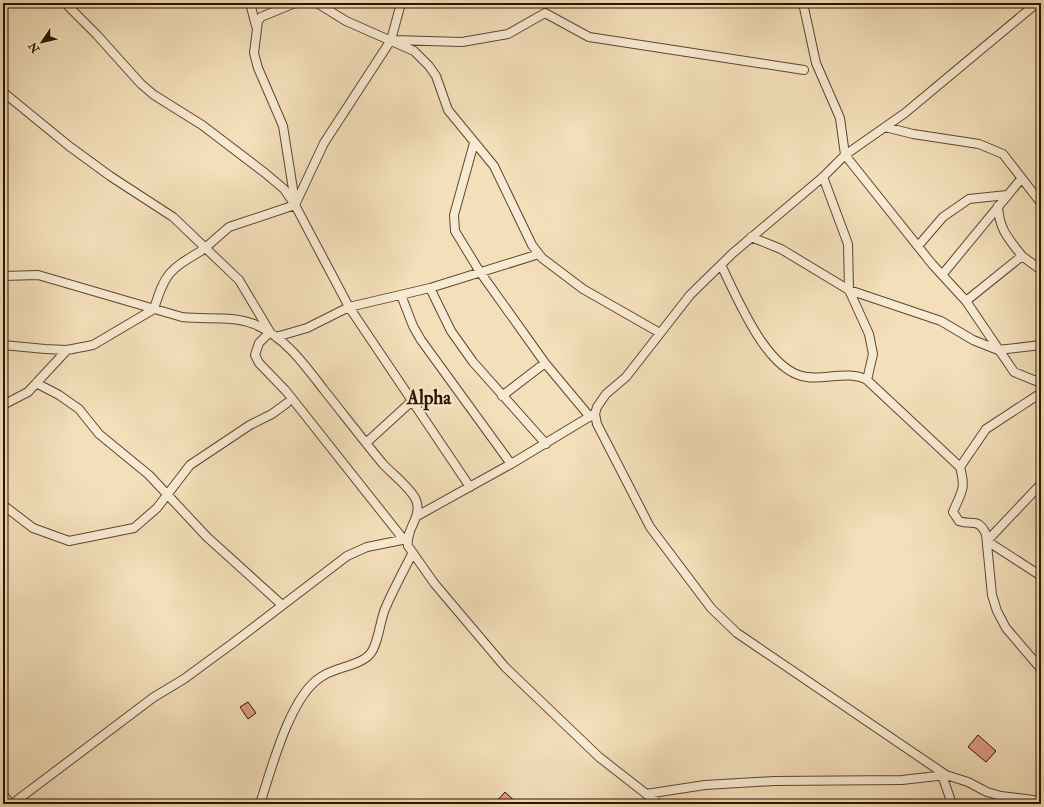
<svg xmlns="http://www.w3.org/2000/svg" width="1044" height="807" font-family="'IM FELL Double Pica',serif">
<rect width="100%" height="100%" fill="#f3dfba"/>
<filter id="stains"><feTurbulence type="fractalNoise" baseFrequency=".005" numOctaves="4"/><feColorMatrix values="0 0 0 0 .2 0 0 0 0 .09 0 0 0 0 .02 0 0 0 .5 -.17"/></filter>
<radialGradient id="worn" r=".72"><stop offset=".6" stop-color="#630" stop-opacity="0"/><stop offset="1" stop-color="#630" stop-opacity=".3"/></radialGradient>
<path fill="#e19986" stroke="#301100" d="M248 702 256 713 248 719 240 707Z
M978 735 996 751 986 762 968 747Z
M505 792 518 804H494Z"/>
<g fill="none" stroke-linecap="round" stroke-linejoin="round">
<defs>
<path id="street" d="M65 3 97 35 141 84 154 95 202 125 265 173 284 189 295 205 349 307 470 487
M250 3 256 26
M295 3 261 17 258 21 254 53 258 68 283 126 295 202
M317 3 346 21 414 51 429 66 436 76 448 110 494 166 532 245 542 258 583 289 660 333
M803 3 816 63 840 118 845 155 932 264 966 301 1014 372 1041 383
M394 40 462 42 508 34 545 13 589 37 804 70
M3 92 69 146 110 176 173 217 239 280 270 332 259 343 255 355 259 363 286 391 404 540
M885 127 913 134 979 144 1003 154 1041 203
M474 143 454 215 455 231 480 272 545 363 590 417
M823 177 848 244 849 290 869 334 873 354 867 380
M751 237 781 249 849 290 941 321 973 340 998 350 1041 345
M918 246 943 217 969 199 1007 195
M205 248 229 227 295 205 324 143 391 40 401 3
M1022 256 1041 270
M721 265C737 297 767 373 807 377 825 380 850 370 867 380L960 467C966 490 962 490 953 512L959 521C972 526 978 517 986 534L992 595 997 611 1006 628 1041 669
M942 275 1021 179
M3 276 38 275 182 317C206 320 231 315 254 324 285 337 304 364 324 390 344 415 363 440 383 464 392 474 411 488 416 500 423 517 405 529 408 546L434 583 505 667 599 757 659 804
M430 288 451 331 473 362 546 444
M401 295 413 326 421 340 511 464
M966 301 1022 256C1008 238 999 229 998 206
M276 337 307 328 349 307 430 288 539 254
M3 345 45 349 67 350 93 345 154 309C165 273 169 270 201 251
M36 383 59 395 79 409 99 434 149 475 207 537 281 604
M502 396 545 363
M3 405 28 392 67 350
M366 443 412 401
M960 467 986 429 1041 393
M1041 484 987 541 1041 576
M3 505 33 528 69 541 134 528 157 508 190 465 250 425 272 414 287 403
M417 516 511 464 594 414
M942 775 952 804
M946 775 737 633 711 608 650 527 597 424 595 414 597 407 606 394 626 377 690 295 733 253 823 177 845 155 905 113 1037 3
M3 794 10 804
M646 794 705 785 774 781 902 780 946 775 968 782 987 792 1001 796 1041 801
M12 804 154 697 184 679 233 643 347 556 367 547 407 539
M260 804C271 770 290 696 321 677 335 667 360 666 370 654 378 645 380 621 385 609 393 590 403 572 412 554"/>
</defs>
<use href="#street" stroke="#61442e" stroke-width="10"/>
<use href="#street" stroke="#f7ead2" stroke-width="8"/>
</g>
<g text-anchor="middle" stroke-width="4" stroke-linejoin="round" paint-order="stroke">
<g font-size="19" font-weight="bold" fill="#301100" stroke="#f7ead2">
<text x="429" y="404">Alpha</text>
</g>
</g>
<rect width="1044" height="807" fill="none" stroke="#f3dfba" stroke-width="16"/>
<rect x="4" y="4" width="1036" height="799" fill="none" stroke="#301100" stroke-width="2"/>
<rect x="8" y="8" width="1028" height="791" fill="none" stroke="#301100"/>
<g transform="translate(42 42) rotate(235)" stroke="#f7ead2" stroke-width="3" paint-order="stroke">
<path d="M0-3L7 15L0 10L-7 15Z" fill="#301100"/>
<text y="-6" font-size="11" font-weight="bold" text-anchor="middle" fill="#301100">N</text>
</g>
<rect width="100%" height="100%" filter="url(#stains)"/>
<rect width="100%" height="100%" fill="url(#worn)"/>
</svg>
